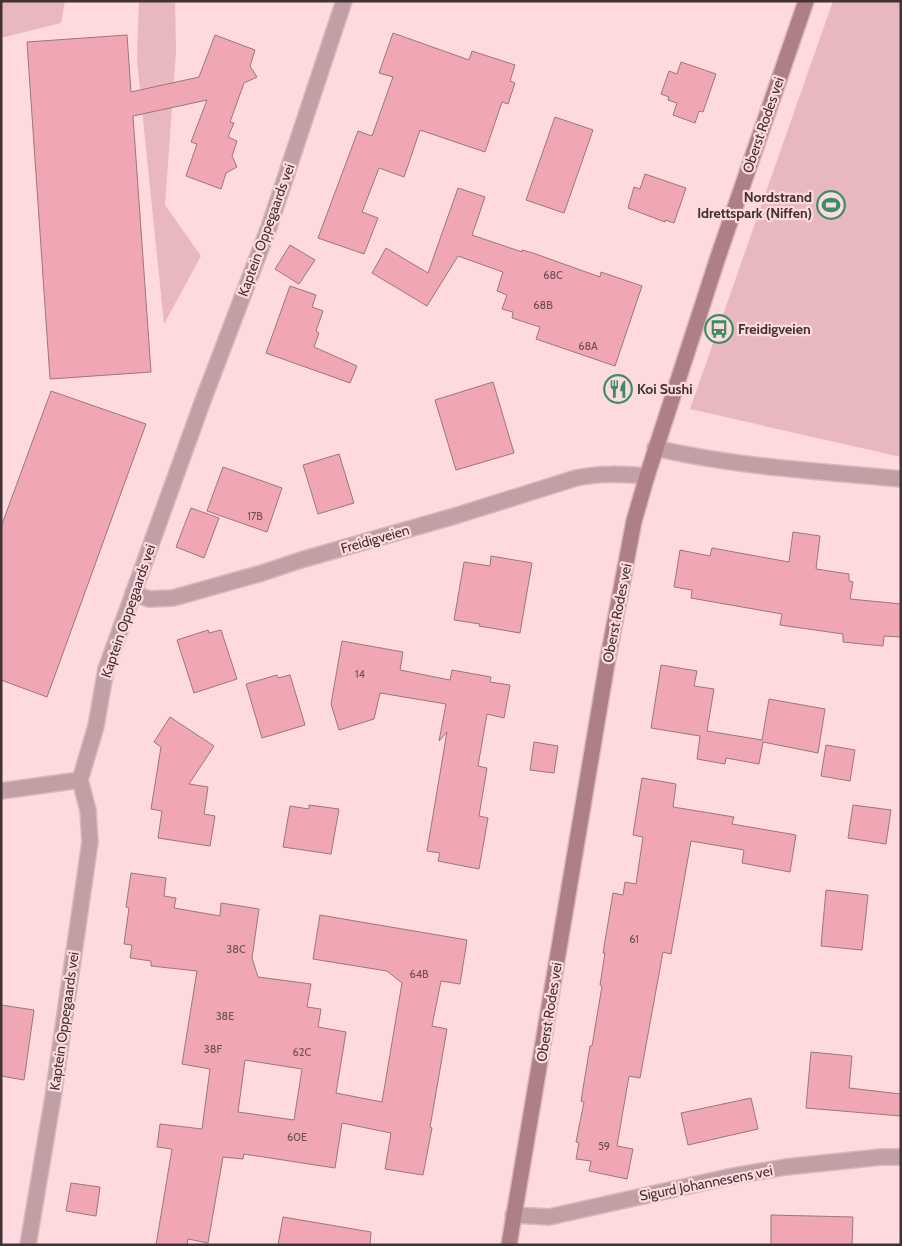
<svg xmlns="http://www.w3.org/2000/svg" width="902" height="1246" font-family="Cabin,sans-serif">
<rect width="100%" height="100%" fill="#fed9de"/>
<path fill="#e8b7bf" d="M1 1H65L61 23 1 38Z
M139 1H175L176 51 165 205 201 256 164 324 137 60Z
M833 1H901V457L690 409Z"/>
<path fill="#f1a7b3" stroke="#99777c" fill-rule="evenodd" d="M393 33 469 60 472 51 515 65 510 81 515 83 508 104 502 102 485 152 420 130 404 177 379 168 362 212 378 218 364 254 318 238 358 131 372 136 393 77 379 73Z
M127 35 131 92 199 77 215 35 255 50 250 66 257 77 244 83 230 122 234 123 228 137 237 141 232 156 237 167 226 173 221 189 186 176 197 144 191 142 207 100 133 116 151 372 50 379 27 42Z
M681 62 716 74 703 112 699 111 695 123 673 115 677 103 668 100 669 97 661 94 669 71 677 74Z
M555 117 593 130 564 213 526 200Z
M645 174 686 188 674 223 665 220V222L628 208 634 187 640 189Z
M458 188 485 197 472 235 522 252V250L533 253 600 277 601 272 642 286 615 366 536 339 540 327 512 318 513 312 502 309 507 295 497 291 503 272 458 256 427 306 372 273 386 248 428 273Z
M290 245 315 260 299 284 275 269Z
M290 286 316 295 312 307 323 311 316 331 319 333 314 347 357 366 350 383 266 353Z
M493 382 514 453 456 470 435 400Z
M51 391 146 424 47 697 1 680V527Z
M339 454 354 503 318 514 303 465Z
M223 467 282 488 267 532 207 511Z
M191 508 219 518 204 558 176 547Z
M793 532 820 536 816 569 849 574V581L853 582 850 599 901 604V637L884 636 883 646 843 642V634L780 625 782 614 691 598 692 590 674 587 680 550 710 556 712 548 789 562Z
M491 556 532 563 520 633 479 626 480 624 454 620 464 562 490 566Z
M208 630 209 633 221 630 237 679 194 693 177 640Z
M342 641 403 652 400 670 450 680 452 670 491 677 490 682 510 685 504 718 487 714 478 766 487 768 479 816 488 818 479 869 438 861 440 853 427 851 447 732 439 741 446 704 380 693 374 719 339 730 331 704Z
M661 665 697 671 694 686 714 689 707 731 762 740 769 699 825 709 818 753 763 742 759 764 726 758 725 764 697 759 700 736 651 728Z
M277 675 278 678 290 675 305 725 262 738 246 684Z
M170 717 214 746 189 784 208 787 204 814 215 816 210 846 158 838 162 811 151 809 161 747 154 742Z
M534 742 558 746 554 773 530 770Z
M826 745 855 750 850 781 821 776Z
M642 778 676 784 673 807 734 817 732 824 796 835 790 872 742 863 744 850 691 841 671 954 663 952 640 1078 629 1076 617 1146 633 1149 627 1179 589 1171 591 1161 576 1159 579 1143 576 1142 584 1102 581 1101 590 1046H592L602 986 600 985 605 953H603L613 893 623 895 625 882 636 884 643 837 633 835Z
M309 805 339 809 331 854 283 847 290 806 309 809Z
M853 805 891 810 886 844 848 838Z
M131 873 166 878 164 896 176 898 174 908 220 916 221 903 259 909 252 958 258 977 311 984 307 1007 321 1009 318 1027 346 1032 336 1093 382 1102 402 983 387 971 313 959 320 915 467 940 460 984 441 981 432 1026 447 1029 430 1127 432 1128 423 1175 385 1169 391 1133 342 1123 335 1168 244 1154 243 1159 223 1157 208 1243 188 1239 187 1245H156L172 1149 157 1147 160 1124 202 1129 210 1069 182 1064 197 971 151 966V961L130 958 132 945 124 944 129 908 126 907ZM245 1060 302 1069 294 1120 238 1112Z
M826 890 868 895 862 950 821 946Z
M1 1005 34 1010 24 1080 1 1076Z
M811 1052 852 1056 849 1088 901 1094V1116L806 1108Z
M751 1098 758 1129 688 1145 681 1113Z
M71 1183 100 1187 96 1216 66 1211Z
M771 1215 853 1217 852 1245H771Z
M283 1217 371 1232 370 1245H278Z"/>
<g fill="none" stroke-linecap="round" stroke-linejoin="round">
<defs>
<path id="street" d="M655 448C736 467 819 471 901 479
M133 593 149 599 173 598 262 573 301 560 458 515 576 478C600 473 622 474 647 476
M1 791 80 780
M513 1215 549 1217 733 1176 786 1167 881 1157H901
M28 1245 53 1097 90 842 88 810 80 780 96 726 106 669 202 403 269 227 344 1"/>
<path id="secondary" d="M509 1245 607 663 634 521 647 476 718 257 806 1"/>
</defs>
<use href="#street" stroke="#d8b8bc" stroke-width="18"/>
<use href="#secondary" stroke="#d8b8bc" stroke-width="18"/>
<use href="#street" stroke="#c1a0a5" stroke-width="15"/>
<use href="#secondary" stroke="#af7f86" stroke-width="15"/>
</g>
<defs>
<symbol id="stadium-ring" viewBox="-11 -11 22 22"><circle r="9.5" fill="#fed9de" stroke="#398f63" stroke-width="1.5"/><path d="M0-5a6.5 5 0 1 0 0 10a6.5 5 0 1 0 0-10ZM-3.5-1.8h7v3.6h-7Z" fill="#398f63"/></symbol>
<symbol id="bus-ring" viewBox="-11 -11 22 22"><circle r="9.5" fill="#fed9de" stroke="#398f63" stroke-width="1.5"/><path d="M-5-6H5V4H4V6H2V4H-2V6H-4V4H-5ZM-3.5-4V0h7V-4ZM-3.5 1.2v1.5H-2V1.2ZM2 1.2v1.5H3.5V1.2Z" fill="#398f63"/></symbol>
<symbol id="restaurant-ring" viewBox="-11 -11 22 22"><circle r="9.5" fill="#fed9de" stroke="#398f63" stroke-width="1.5"/><path d="M-5-6h1v4h1v-4h1v4h1v-4h1v5L-1.5 .5V6h-2V.5L-5-1ZM5-6V6H3V1.5H1.5Q1.5-4 5-6Z" fill="#398f63"/></symbol>
</defs>
<g fill-rule="evenodd">
<use href="#stadium-ring" x="815" y="189" width="32" height="32"/>
<use href="#bus-ring" x="703" y="313" width="32" height="32"/>
<use href="#restaurant-ring" x="602" y="373" width="32" height="32"/>
</g>
<g text-anchor="middle" stroke-width="4.5" stroke-linejoin="round" paint-order="stroke">
<g font-size="11" fill="#6d4f54">
<text x="553" y="279">68C</text>
<text x="543" y="309">68B</text>
<text x="588" y="350">68A</text>
<text x="255" y="520">17B</text>
<text x="360" y="678">14</text>
<text x="634" y="943">61</text>
<text x="236" y="953">38C</text>
<text x="419" y="978">64B</text>
<text x="225" y="1020">38E</text>
<text x="213" y="1053">38F</text>
<text x="302" y="1056">62C</text>
<text x="297" y="1141">60E</text>
<text x="604" y="1150">59</text>
</g>
<g font-size="14" fill="#413234" stroke="#fed9de">
<text transform="translate(763 125) rotate(-71)" y="5">Oberst Rodes vei</text>
<text transform="translate(266 230) rotate(-70)" y="5">Kaptein Oppegaards vei</text>
<text transform="translate(375 539) rotate(-16)" y="5">Freidigveien</text>
<text transform="translate(128 611) rotate(-71)" y="5">Kaptein Oppegaards vei</text>
<text transform="translate(617 613) rotate(-79)" y="5">Oberst Rodes vei</text>
<text transform="translate(549 1012) rotate(-81)" y="5">Oberst Rodes vei</text>
<text transform="translate(64 1021) rotate(-82)" y="5">Kaptein Oppegaards vei</text>
<text transform="translate(706 1183) rotate(-11)" y="5">Sigurd Johannesens vei</text>
</g>
<g font-size="14" font-weight="bold" fill="#413234" stroke="#fed9de" text-anchor="start">
<text x="812" y="202" text-anchor="end">Nordstrand<tspan x="812" dy="16">Idrettspark (Niffen)</tspan></text>
<text x="738" y="334">Freidigveien</text>
<text x="637" y="394">Koi Sushi</text>
</g>
</g>
<rect width="902" height="1246" fill="none" stroke="#413234" stroke-width="5"/>
</svg>
